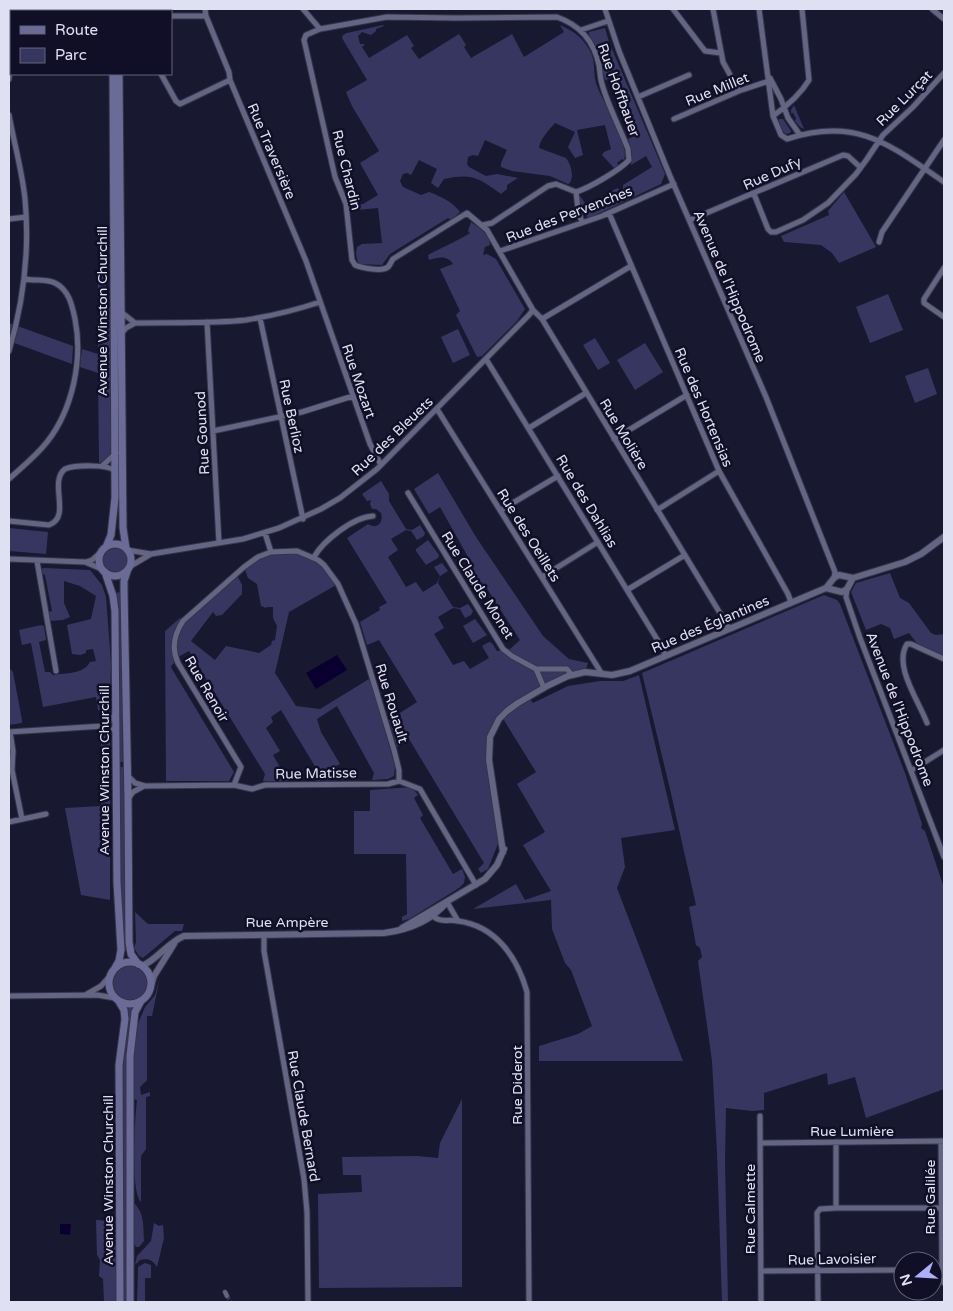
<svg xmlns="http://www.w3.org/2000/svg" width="953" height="1311" font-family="'Varela Round',sans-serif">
<rect width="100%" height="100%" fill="#191831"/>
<path fill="#373661" d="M383 25 384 26 376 29V31L371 35 362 32 358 36 360 44H365L362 47 369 58 407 35 414 46 411 48 419 59 459 34 466 45 464 47 471 58 512 34 524 57 564 32 560 25C573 31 581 36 589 49 597 62 592 73 597 86 604 105 630 141 624 160L622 159 617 163 619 166 614 168 602 155 604 152 611 149 605 125 577 130 583 155 575 158 568 147 575 132 555 123C549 130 540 139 539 148L566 158C571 165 574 175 570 183L568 184 550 176 512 171 501 167V163L507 150 485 140 478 156 473 155 468 157 467 164 469 167 486 176 497 174 518 178 507 185V189L501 194C478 178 473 173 444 179L438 188 431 183 437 169 419 160 411 175 407 173 403 174 400 181 403 187 421 195 429 192C440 196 453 202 460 212L451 220 448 218 390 254 382 265 358 264 356 253 357 247 362 244 382 243 378 208 357 210 358 205 363 204 378 195 360 163 379 151 352 106 346 92 367 80 342 38 343 35 347 33Z
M605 28 609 42 665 174 661 184 589 218C582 213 577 204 580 196L587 206 617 188 620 190 623 189V185L652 167 646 156 631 165 632 154 628 139 639 134 614 77 605 80 601 64 605 62 603 49H597L589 36V32Z
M794 105 804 129 800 127 795 121 796 118 793 113H791V110Z
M779 119H783L791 131 790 133 786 134 779 128Z
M844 192 876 247 839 263 832 253 821 245 784 242 781 236 829 215 828 211Z
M471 222C480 229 489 233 490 245L485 247 483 255 487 254 496 259 525 309 517 321 482 356 477 357 456 315 460 311 440 269 453 264C447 255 439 257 429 260L428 255C442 247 456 242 470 233L468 231Z
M107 265 105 306 112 307V452L106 460 99 463 98 373 80 367 82 349 98 354V268Z
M888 294 903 330 870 343 856 307Z
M9 323 73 346 72 364 9 341Z
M458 329 470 355 453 363 441 337Z
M595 338 610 363 598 370 583 345Z
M645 343 663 372 635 390 617 360Z
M928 368 937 394 915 403 905 376Z
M438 473 476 537 543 636 569 659 588 663 585 672 568 676 529 698 533 703 568 686 600 681H623L639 675 675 830 621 838 625 867 617 888 683 1061H539V1046L578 1034 592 1026 571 970 565 963 552 929 551 900 473 909 516 884 525 900 551 891 523 845 545 832 517 784 536 772 502 717 494 726 490 753 486 755 499 841 488 869 481 873 478 869 484 863 409 739 397 747 389 720 417 702 379 640 367 645 360 622 380 610 379 607 387 603 347 538 368 524C377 530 384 522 381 513L376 509H372L370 504 371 500 367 501 362 494 381 481 389 494V501L406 529 412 530 420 525 425 533 424 536 417 540 411 531 406 530 391 539 398 550 388 557 406 587 416 582 423 592 437 583 440 576 434 567 442 563 448 571 440 576 438 583 453 607 460 608 468 604 473 611 471 615 465 618 460 609 453 608 438 617 444 628 434 634 453 665 464 661 470 669 489 658 482 646 489 642 492 643 497 651 510 649 520 640 486 587 477 591 464 569 472 564 440 507 429 514 414 489Z
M9 528 48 532 46 554 9 551Z
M428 540 439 555 438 558 426 565 416 551V549Z
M103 560a12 12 0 1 1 24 0a12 12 0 1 1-24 0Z
M290 550 314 557 338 584 289 612 275 673 296 706 320 709 369 679 372 685 395 766 394 776 388 779 372 780 374 773 337 706 317 719 321 732 340 764 336 766 344 780 316 781V778L319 773 281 710 271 717 273 722 266 728 280 751 273 755 288 781H263L265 774 189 651 176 658 174 663 171 666 172 669 234 772 229 781H166L165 631 180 618 183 621 237 575 242 585V594L222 615 216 616 213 612 191 641 215 660 226 646 259 653 271 645 272 641 275 640 277 626 273 618V607H267L266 608 261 606 257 584 248 578 244 567 258 557Z
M44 568 90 570 102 585 106 597 111 663 110 712 104 719 102 711 98 710 96 697 43 707 31 643 22 645 19 630 41 625 44 626 46 640 39 642 45 672H50L53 675C66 673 84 674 90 662L96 661 93 649 86 650V653L80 655 72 654 67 625 91 619 96 596 80 586 64 581V603L70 617 63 620 50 621 48 612 52 611 45 575 41 574V569Z
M890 573 900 598 909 603 931 633 936 635 944 634V659L915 646 916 642 909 633 894 639 890 628 881 624 866 630 851 592 856 583Z
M120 592 121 604 123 762H119V609L116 593Z
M824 595 837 600 840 604 905 773 922 824 921 828 925 831 944 888V1089L866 1118 855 1077 828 1085 827 1073 764 1093V1110L752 1111 726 1108 725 1161 728 1302H722L717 1152 712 1061 698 961 702 957 700 948 696 945 689 907 696 905 670 789 642 673Z
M475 619 487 635 473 643 463 626Z
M9 668 13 672 22 720V723L9 725Z
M101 732H109L110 733V900L81 895 65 808 101 806Z
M119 767H124L126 951 124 950 122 934Z
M412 787 418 795 414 798 423 815 420 818 453 874 462 869 465 877 464 883 459 888 409 919 402 921V917L407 914 406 854H354V811H370V790Z
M135 912 148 924H184L182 931H175L143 958 139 956 134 948 136 942Z
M113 983a17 17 0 1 1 34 0a17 17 0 1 1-34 0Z
M160 977 152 1016H147V1080L140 1087 141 1095 150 1092V1096L146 1097V1149L141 1156V1202C130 1191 135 1118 137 1100L133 1099V1067L134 1041 137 1026 145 1007 155 995Z
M127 1008H133L126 1053 127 1302H124L123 1069 124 1045 128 1021Z
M462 1099V1287L319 1288 318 1194 362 1192 361 1175H343L342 1157 417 1156 438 1158 440 1143Z
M134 1203C145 1214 143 1227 144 1241L139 1247H136L134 1244Z
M96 1220 110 1221 116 1229 117 1302H104L103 1279 99 1276 100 1260 97 1255Z
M154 1223 159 1226 163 1225 164 1238 157 1267C153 1260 148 1258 140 1260L135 1265 137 1256 151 1241Z
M145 1263 151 1265V1278H145V1301L150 1302H137L138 1267Z"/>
<path fill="#0a002f" d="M337 655 347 670 316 689 306 673Z
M60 1224H71L70 1235 60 1234Z"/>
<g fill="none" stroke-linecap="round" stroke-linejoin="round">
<path stroke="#37364e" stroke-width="4" stroke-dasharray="4 2" stroke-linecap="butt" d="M227 1296 231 1302"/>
<defs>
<path id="pedestrian" d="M225 1292 227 1296"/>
<path id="minor" d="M205 9 206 16 229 72 230 80 306 261 370 444 381 465
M303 9 320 29
M605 9 619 51 670 176 766 397 835 572 834 578
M673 9 705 51 721 53
M713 9 723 62 739 91
M759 9 773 116 781 135 787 139C857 116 890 145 944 182
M932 9 944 19
M171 16H206
M581 30 608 21
M9 41 11 49
M161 74 176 101 180 104 230 80
M770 78 781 99 788 118 800 135
M9 79 11 53
M638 97 689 75
M9 115C14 143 22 170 25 199 30 252 24 300 9 351
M773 116C787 106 800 95 809 80L802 9
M674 119 739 91 769 81
M576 192 578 209 582 223
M754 194 768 229 771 232H776L803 220 828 203 856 174 867 159 883 135 913 107 944 73
M609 213 719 471 788 594 791 602
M9 219 26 217
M690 220 843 155 848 156 860 167
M483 225 492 223 548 186 556 184 576 192C589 188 620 170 629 160L628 149C620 128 608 106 602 84 600 78 600 71 599 65 594 42 580 25 557 17L456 18 387 17 320 29 306 35 304 40 335 177 346 204 352 260 355 265C362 268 382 272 388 267 390 265 391 262 393 259L467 213 487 230 533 310 542 319 729 628
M879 242 882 232 944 140
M500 251 602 216 674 184
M944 268 924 299V303L944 317
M121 312 135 323
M260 318 303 519
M542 319 631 266
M207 322 219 543
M135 323C171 322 209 324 246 320 271 316 296 310 320 302
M122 333 126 328 135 323
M486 359 663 649 665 656
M437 409 602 674
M529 428 586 393
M213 431 302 412 353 396
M614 439 687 395
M102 466 116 453
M9 479C22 467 36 456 47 442 73 409 83 359 75 319 72 305 69 290 55 283 47 279 35 281 25 279
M408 493 503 649 512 656 536 669H567L572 675
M501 510 558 476
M657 510 719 471
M9 521 49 525C72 517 48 482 65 469 75 465 108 464 115 471
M265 533 271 552
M127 550 151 554 243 539 279 528 321 509 340 498 377 469 529 315 533 310
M314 557C323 541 353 517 373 516
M9 559 85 562 104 570
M37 561 56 671
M86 562 92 560 102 551
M129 567 151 554
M542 577 598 542
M847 589 846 597 860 638 944 857
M627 590 685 555
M536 669 544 688
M927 723C919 701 893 666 907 644H911L944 659
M103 726 115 730
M9 732 103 726 111 720 115 714
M12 770 22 819
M912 770 944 750
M9 771 12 770 13 751 10 732
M128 776 135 783 145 786 234 785 252 789 265 785 388 784 399 781
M234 785 241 767 178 663C171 648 175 633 183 621L244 567 258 557 271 552 297 551 318 560 324 565 338 584 356 624 394 750 399 770V781L420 789 476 885
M128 799 133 792 144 786
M9 822 46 814
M447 902 458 921
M433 912 432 916C442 923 446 919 458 921 496 926 517 957 527 992L529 1302
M264 935V951L304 1179 307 1212 308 1302
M87 994 101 986 110 976
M9 996 97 995 115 998
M760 1116 761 1302
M941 1141 942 1270 944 1283
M761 1143 944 1141
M836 1208H944
M933 1270H942
M761 1271 903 1270
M818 1302 817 1213 820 1209 836 1208V1142"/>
<path id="tertiary" d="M826 588 842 592 847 589 853 578
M503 852 489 760 490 737 499 719 507 711 518 703 547 686 568 676 585 672 612 675 630 671 826 588 834 578 839 575 853 578 905 562 921 554 944 537
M402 928 485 879 497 865 504 849
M142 966C157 960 167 943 184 936L384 933C408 930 431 921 447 902
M151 986 154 976 174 944"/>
<path id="secondary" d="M112 9V11
M119 9V11
M119 74 123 528 126 548
M99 560a16 16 0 1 1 32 0a16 16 0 1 1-32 0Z
M106 547 111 535 115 498 113 74
M128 569 124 581V591L128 799 129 942 131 954 138 964
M105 572 113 596 115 611 117 882 121 950 119 961 115 968
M109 983a21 21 0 1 1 42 0a21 21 0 1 1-42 0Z
M118 1000 124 1010 125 1019 119 1065 120 1302
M130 1302V1056L135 1012 141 1001"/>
</defs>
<use href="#pedestrian" stroke="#353448" stroke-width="5.5"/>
<use href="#minor" stroke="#353448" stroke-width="7"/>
<use href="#tertiary" stroke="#353448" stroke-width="8"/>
<use href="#secondary" stroke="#353448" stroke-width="9"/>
<use href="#pedestrian" stroke="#636583" stroke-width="4"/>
<use href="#minor" stroke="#636583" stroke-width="5"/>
<use href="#tertiary" stroke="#636583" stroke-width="6"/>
<use href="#secondary" stroke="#6a6b97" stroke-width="7"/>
</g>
<g text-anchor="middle" stroke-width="5" stroke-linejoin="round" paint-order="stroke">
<g font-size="14" fill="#dfe0f2" stroke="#100f27">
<text transform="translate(717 89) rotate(-22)" y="5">Rue Millet</text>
<text transform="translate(619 90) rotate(70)" y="5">Rue Hoffbauer</text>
<text transform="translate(904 98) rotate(-45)" y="5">Rue Lurçat</text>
<text transform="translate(272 151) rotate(67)" y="5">Rue Traversière</text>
<text transform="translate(347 170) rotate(76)" y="5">Rue Chardin</text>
<text transform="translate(772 173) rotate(-24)" y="5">Rue Dufy</text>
<text transform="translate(569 214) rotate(-21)" y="5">Rue des Pervenches</text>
<text transform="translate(730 286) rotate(67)" y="5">Avenue de l'Hippodrome</text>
<text transform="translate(102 311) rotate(-90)" y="5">Avenue Winston Churchill</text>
<text transform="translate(359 381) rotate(71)" y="5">Rue Mozart</text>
<text transform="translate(704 407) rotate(67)" y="5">Rue des Hortensias</text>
<text transform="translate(292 416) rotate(78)" y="5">Rue Berlioz</text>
<text transform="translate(202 433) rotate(-93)" y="5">Rue Gounod</text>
<text transform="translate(624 434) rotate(59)" y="5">Rue Molière</text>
<text transform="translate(392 436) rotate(-44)" y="5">Rue des Bleuets</text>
<text transform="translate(587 501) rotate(59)" y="5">Rue des Dahlias</text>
<text transform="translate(529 535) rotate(58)" y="5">Rue des Oeillets</text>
<text transform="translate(478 585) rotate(58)" y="5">Rue Claude Monet</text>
<text transform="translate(710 624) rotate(-23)" y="5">Rue des Églantines</text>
<text transform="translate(207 689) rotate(60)" y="5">Rue Renoir</text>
<text transform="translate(392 703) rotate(73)" y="5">Rue Rouault</text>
<text transform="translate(900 709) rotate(69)" y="5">Avenue de l'Hippodrome</text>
<text transform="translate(104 770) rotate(-90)" y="5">Avenue Winston Churchill</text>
<text transform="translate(316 773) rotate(-1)" y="5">Rue Matisse</text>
<text x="287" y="927">Rue Ampère</text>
<text transform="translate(517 1085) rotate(-90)" y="5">Rue Diderot</text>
<text transform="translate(304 1116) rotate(80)" y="5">Rue Claude Bernard</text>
<text x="852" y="1136">Rue Lumière</text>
<text transform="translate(108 1180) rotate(-90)" y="5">Avenue Winston Churchill</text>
<text transform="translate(930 1197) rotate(-90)" y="5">Rue Galilée</text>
<text transform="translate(750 1209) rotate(-90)" y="5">Rue Calmette</text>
<text transform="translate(832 1259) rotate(-1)" y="5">Rue Lavoisier</text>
</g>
</g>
<rect width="953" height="1311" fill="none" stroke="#dfe0f2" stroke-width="20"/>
<rect x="10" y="10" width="162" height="65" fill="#100f27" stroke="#636378"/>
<rect x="20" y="26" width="25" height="8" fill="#6a6b97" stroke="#636378"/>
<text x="55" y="35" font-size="15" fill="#dfe0f2">Route</text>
<rect x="20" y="48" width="25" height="15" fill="#373661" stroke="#636378"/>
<text x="55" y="60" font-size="15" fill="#dfe0f2">Parc</text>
<g transform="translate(918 1276) rotate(252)"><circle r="24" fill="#100f27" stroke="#636378"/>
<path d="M0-4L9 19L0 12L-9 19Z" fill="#adaffb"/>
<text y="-8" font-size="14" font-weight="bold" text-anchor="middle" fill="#dfe0f2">N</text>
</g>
</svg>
